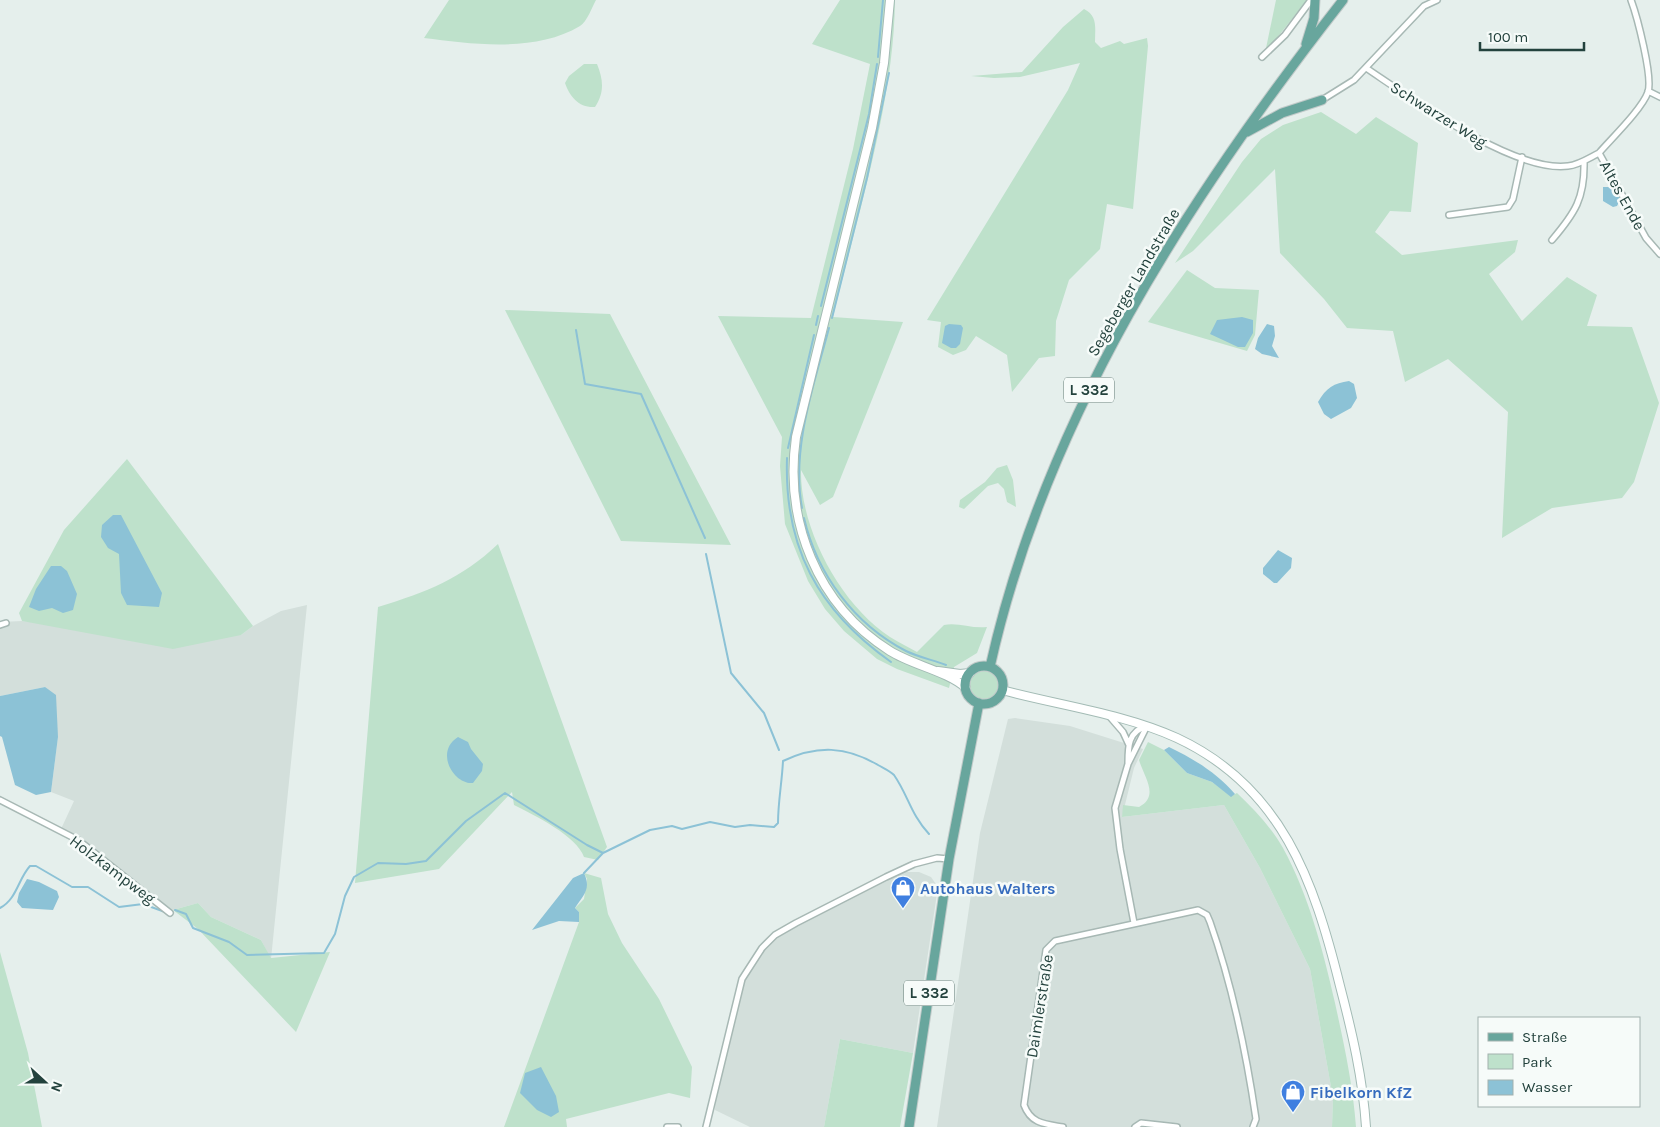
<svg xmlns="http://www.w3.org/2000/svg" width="1660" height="1127" font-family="Karla,sans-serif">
<rect width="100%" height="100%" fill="#e5efec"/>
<path fill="#d3dfdb" d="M307 605 271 959 261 940 211 917 198 903 173 910 61 829 74 801 51 792 58 737 45 687 0 696V622L22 621 241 635 253 626 281 611Z
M1015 718 1070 726 1143 749 1134 768 1122 817 1224 805 1260 868 1310 969 1333 1098 1332 1127H937L980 833 1008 719Z
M903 872H919L931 877 938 887 913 1053 840 1039 824 1127H750L715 1110 716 1091 741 983 756 956 775 936Z"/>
<path fill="#bee1cb" d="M449 0H596C592 7 587 22 580 26 535 53 472 44 424 38Z
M840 0H895C894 102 857 217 833 317L903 322 833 497 820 505 801 470C800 529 840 604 890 637 898 642 908 647 917 652L944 625C958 622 972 629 987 627L977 653 954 667 949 688 897 669 877 659 844 631 825 609 808 581 785 524 780 466 782 437 718 316 811 318 853 149 870 64 812 44Z
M1276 0H1307L1265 53Z
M1084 9C1098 16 1095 28 1095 42L1101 48 1120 41 1124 44 1147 38 1148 46 1133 209 1107 204 1100 249 1069 280 1056 321 1055 356 1039 358 1012 392 1007 355 976 336 966 350 953 355 938 347 941 322 927 320 1068 90 1080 63 1020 77 994 78 971 76 1022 72 1063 27Z
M584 64H597C603 79 605 92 595 107 579 108 570 97 565 83L569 76Z
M1321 112 1356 134 1376 117 1418 143 1411 212 1390 211 1375 232 1402 255 1518 240 1515 252 1489 274 1522 321 1567 277 1597 295 1587 326 1632 327 1659 403 1634 482 1622 498 1552 508 1502 538 1508 412 1448 359 1405 382 1393 331 1347 328 1324 299 1280 253 1275 169 1193 251 1175 263 1242 162 1261 139 1283 125Z
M1187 270 1215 288 1259 290 1255 335 1247 351 1148 322Z
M505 310 610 314 731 545 621 541Z
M127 459 253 626 241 635 173 649 22 621 19 613 64 530Z
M1007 465 1013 480 1016 507 1007 502 1004 489 998 483 988 486 964 509 959 507 960 500 985 482 997 468Z
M498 544 607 847 598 860 584 857C577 836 534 815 514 805L512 792 439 869 355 883 378 607C427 592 461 579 498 544Z
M970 685a14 14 0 1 1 28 0a14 14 0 1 1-28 0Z
M1148 742 1164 750 1187 773 1212 782 1231 796 1237 793C1254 809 1271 827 1283 848 1309 896 1323 950 1335 1003 1344 1044 1353 1085 1356 1127H1332L1333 1098 1310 969 1260 868 1224 805 1122 817 1123 805 1139 807C1160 796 1144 777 1139 760Z
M584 873 601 878 608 914 622 943 659 999 692 1067 690 1098 669 1093 566 1119 567 1127H504L579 922V912L575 908 584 899 587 879Z
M198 903 211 917 261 940 271 958 330 952 296 1032 198 929 173 910Z
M0 952 28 1053 42 1127H0Z
M840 1039 913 1053 900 1127H824Z"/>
<path fill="#8cc2d6" d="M1603 187H1608L1618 192 1620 200 1617 206 1613 207 1603 201Z
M1242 317 1253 320V333L1245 347H1238L1210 334 1217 320Z
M949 324 961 325 963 328 960 344 956 348H951L942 343 945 326Z
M1267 324 1274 326 1275 336 1272 346 1279 358 1262 354 1255 349 1258 338Z
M1349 381 1354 384 1357 398 1351 408 1331 419 1324 414 1318 402C1326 388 1334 383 1349 381Z
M113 515H121L162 593 159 607 127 605 121 593 119 554 108 548 101 537 102 525Z
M1278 550 1292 558 1291 568 1277 583H1274L1263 574V568Z
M51 566H61L67 571 77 594 73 610 63 613 52 608 39 611 29 607 36 589Z
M45 687 56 695 58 737 51 792 36 795 15 785 2 737 0 736V696Z
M458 737 468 742 471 749 483 764 482 771 473 783C454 785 434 752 458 737Z
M1169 747C1194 759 1217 773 1235 794L1231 797 1212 782 1187 773 1164 750Z
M584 873C592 890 582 896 575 908L579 912V922L559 921 532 930 573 878Z
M27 879 39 882 57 891 59 897 53 910 22 908 17 902 19 893Z
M541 1067 556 1096 559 1112 551 1117 537 1110 520 1093 525 1073Z"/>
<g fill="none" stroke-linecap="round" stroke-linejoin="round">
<path stroke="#8cc2d6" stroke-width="2" d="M878 57 883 0
M821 306 869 114 877 64
M832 318 867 178 889 73
M816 325 818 316
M576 330 585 384 641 394 705 538
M788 448 814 335
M787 458C784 548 818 610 891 662
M802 508C791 448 814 385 829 328
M804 518C817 574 854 624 906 651 918 657 933 660 946 665
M706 554 731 673 764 713 779 750
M584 873 603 853 650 830 672 826 682 829 710 822 735 827 750 825 774 827 778 823C778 802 782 782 783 761 817 745 846 746 878 765 883 768 890 771 894 775 908 795 911 815 929 834
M0 908C17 899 18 879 30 866H36L72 887H88L119 907 143 904 165 912
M175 910 186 914 193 928 229 942 247 955 324 953 335 934 345 896 354 877 378 863 406 864 426 861 466 821 505 793 587 845 603 853"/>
<defs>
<path id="minor" d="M1631 0C1637 16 1653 77 1648 92 1642 109 1612 138 1599 153L1646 238 1660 254
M1262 57 1285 35 1311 0
M1366 68C1411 98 1514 173 1568 166 1579 165 1589 158 1599 153
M1648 91 1660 97
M1322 100 1354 80 1424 6 1437 0
M1449 215 1508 207 1513 199 1522 157
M1552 240C1575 213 1585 198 1584 161
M0 625 6 623
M1110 717 1123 732 1129 745
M1128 763C1128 747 1128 731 1147 726
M0 800 78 840 170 913
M1134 923 1120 849 1115 808 1128 764 1147 726
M667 1127H678
M706 1127 742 979 762 948 775 935 796 923 886 877 914 864 937 858 949 859
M1063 1127C1045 1124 1031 1124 1024 1105L1046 950 1055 941 1198 910 1207 915 1210 922C1233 987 1246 1051 1256 1119L1253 1127
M1135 1127 1141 1123 1177 1127"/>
<path id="secondary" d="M890 0 884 63 872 128 796 437C784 521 817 605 890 651 912 665 947 671 966 688
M938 671 960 674 970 673
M1002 690C1058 705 1125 714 1177 738 1282 787 1314 881 1340 986 1352 1032 1363 1079 1366 1127"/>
<path id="primary" d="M1306 44 1314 18 1315 0
M1247 132 1282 113 1322 100
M965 685a19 19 0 1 1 38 0a19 19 0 1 1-38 0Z
M990 667C1045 418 1188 198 1343 0
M909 1127 949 859 979 703"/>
</defs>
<use href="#minor" stroke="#a7b8b4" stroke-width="8"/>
<use href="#secondary" stroke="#a3bbb5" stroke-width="10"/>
<use href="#primary" stroke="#c1cac9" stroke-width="11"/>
<use href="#minor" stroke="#fff" stroke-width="5"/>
<use href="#secondary" stroke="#fff" stroke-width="8"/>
<use href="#primary" stroke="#68a69d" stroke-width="9"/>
</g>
<defs>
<symbol id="shop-pin" viewBox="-11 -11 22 30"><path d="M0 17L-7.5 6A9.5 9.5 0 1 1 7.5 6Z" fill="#3f7fe0" stroke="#f6fbf9"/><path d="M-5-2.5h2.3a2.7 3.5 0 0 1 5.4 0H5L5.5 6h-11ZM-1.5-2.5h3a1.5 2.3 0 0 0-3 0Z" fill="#fff"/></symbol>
</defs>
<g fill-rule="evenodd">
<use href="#shop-pin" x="889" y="874" width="28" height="38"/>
<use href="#shop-pin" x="1279" y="1078" width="28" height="38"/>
</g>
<g text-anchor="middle" stroke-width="5" stroke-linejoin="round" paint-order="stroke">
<g fill="#f6fbf9" stroke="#627a75" stroke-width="1">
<rect x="1064" y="377.5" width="50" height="25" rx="4"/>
<rect x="904" y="980.5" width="50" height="25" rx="4"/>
</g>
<g font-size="15" font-weight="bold" fill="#23423d">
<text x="1089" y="395">L 332</text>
<text x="929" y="998">L 332</text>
</g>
<g font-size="16" fill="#23423d" stroke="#f6fbf9">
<text transform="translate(1439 114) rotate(32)" y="6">Schwarzer Weg</text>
<text transform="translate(1623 195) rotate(61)" y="6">Altes Ende</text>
<text transform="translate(1133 282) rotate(-60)" y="6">Segeberger Landstraße</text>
<text transform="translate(113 869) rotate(37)" y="6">Holzkampweg</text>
<text transform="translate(1039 1006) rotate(-81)" y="6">Daimlerstraße</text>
</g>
<g font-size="16" font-weight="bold" fill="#366cbe" stroke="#f6fbf9" text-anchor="start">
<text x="920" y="894">Autohaus Walters</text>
<text x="1310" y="1098">Fibelkorn KfZ</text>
</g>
</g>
<rect x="1478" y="1017" width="162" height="90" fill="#f6fbf9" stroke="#a2b1ae"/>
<rect x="1488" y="1033" width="25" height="8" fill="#68a69d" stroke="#a2b1ae"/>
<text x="1522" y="1042" font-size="15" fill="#23423d">Straße</text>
<rect x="1488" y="1054" width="25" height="15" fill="#bee1cb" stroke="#a2b1ae"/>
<text x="1522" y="1067" font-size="15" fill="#23423d">Park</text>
<rect x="1488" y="1080" width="25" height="15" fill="#8cc2d6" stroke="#a2b1ae"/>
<text x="1522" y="1092" font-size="15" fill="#23423d">Wasser</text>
<g transform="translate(45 1082) rotate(111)" stroke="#f6fbf9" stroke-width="4" paint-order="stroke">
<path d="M0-4L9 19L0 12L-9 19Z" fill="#23423d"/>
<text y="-8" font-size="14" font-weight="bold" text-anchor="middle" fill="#23423d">N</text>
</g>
<path d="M1480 42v8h104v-8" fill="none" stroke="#23423d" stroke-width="2.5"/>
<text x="1488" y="42" font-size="15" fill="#23423d" stroke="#f6fbf9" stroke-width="4" paint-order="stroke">100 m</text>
</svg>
